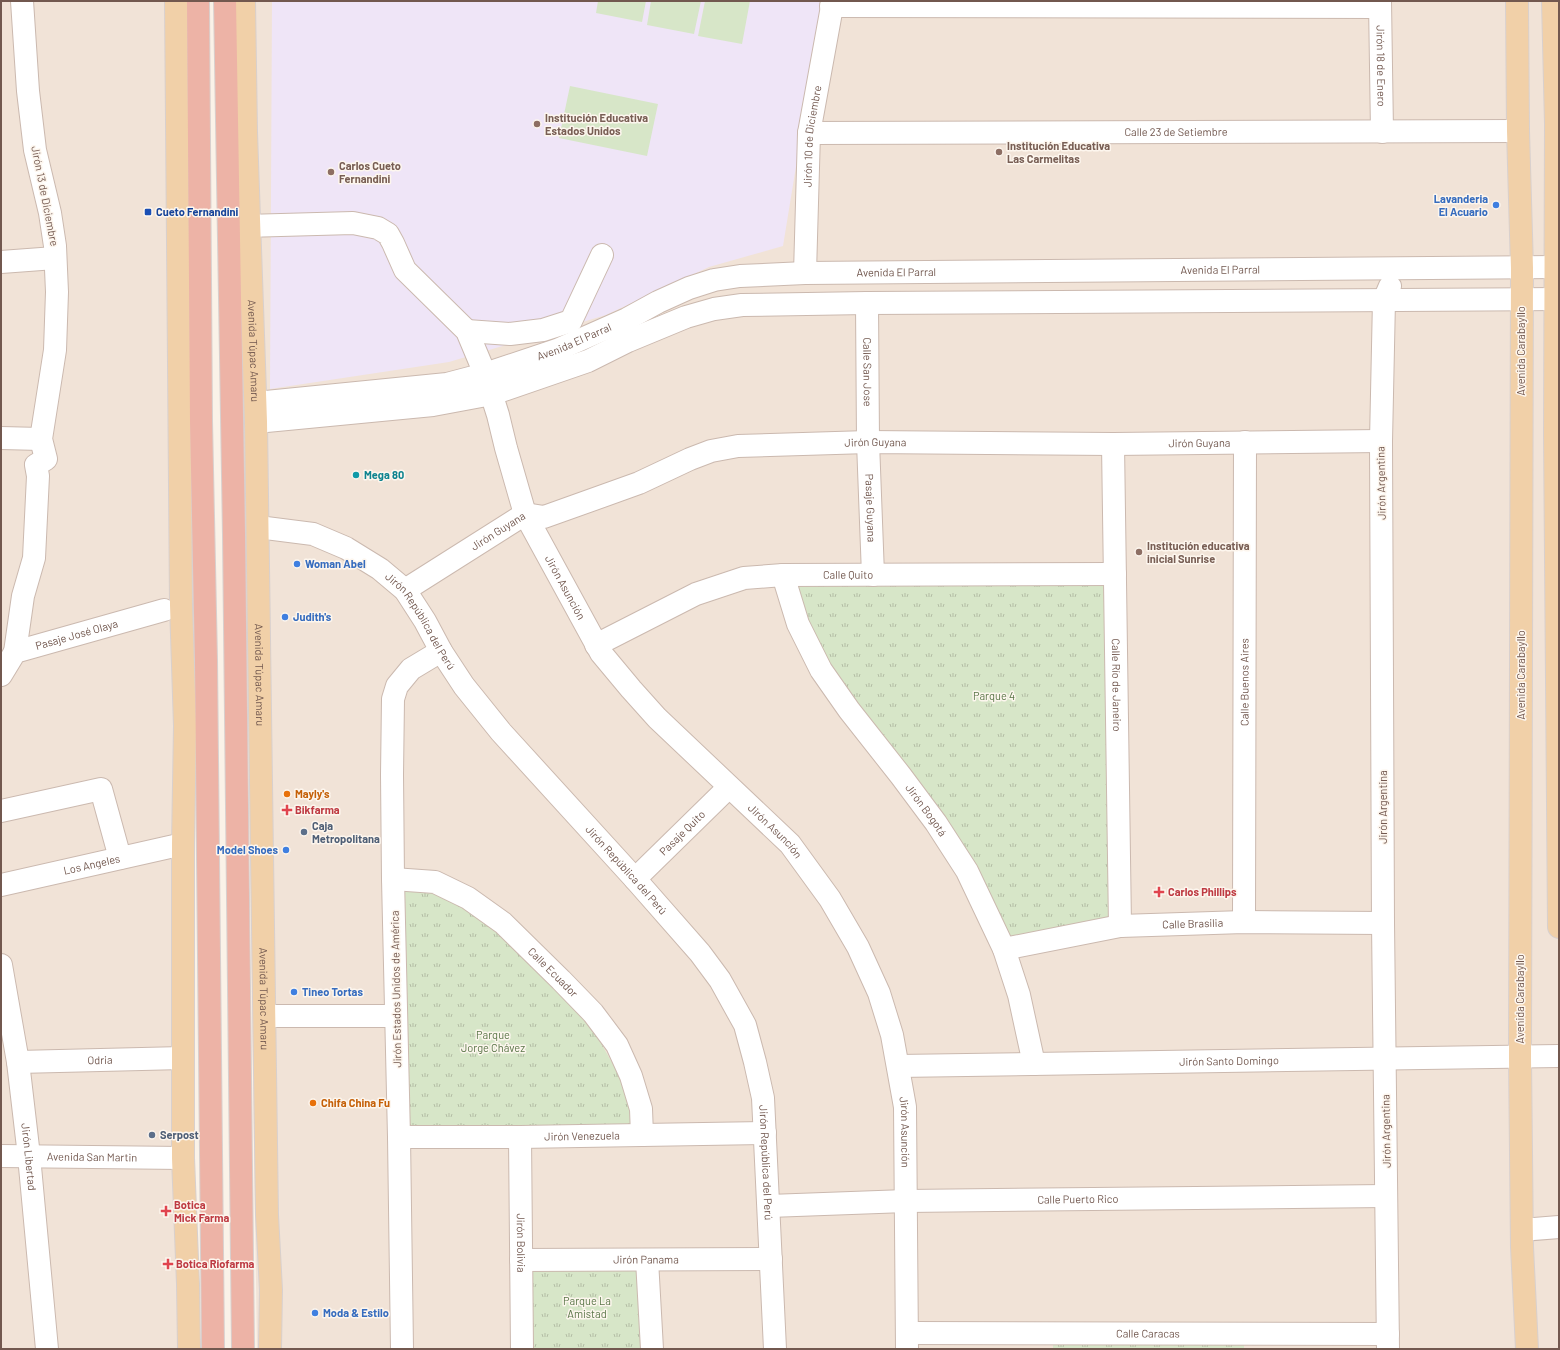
<svg xmlns="http://www.w3.org/2000/svg" width="1560" height="1350" font-family="Barlow,sans-serif">
<defs>
<pattern id="park-tufts" width="24" height="20" patternUnits="userSpaceOnUse"><rect width="24" height="20" fill="#d7e6c8"/><path d="M3 7l-1-3M5 7V3M7 7l1-3M15 17l-1-3M17 17v-4M19 17l1-3" fill="none" stroke="#b3bda5"/></pattern>
</defs>
<rect width="100%" height="100%" fill="#faf2e8"/>
<path fill="#f1e3d7" d="M1 1H182L189 1070 196 1349H1Z
M235 1H1559V1349H257L245 536 237 154Z"/>
<path fill="#efe5f7" d="M272 1H823L783 246 709 267 606 315 449 362 270 389Z"/>
<path fill="#d7e6c8" d="M598 1H646L642 22 596 13Z
M651 1H701L694 34 647 25Z
M705 1H750L742 44 698 36Z
M570 86 658 104 647 156 559 138Z"/>
<path fill="url(#park-tufts)" d="M1107 581 1112 920 1009 938 834 672 807 625 793 583Z
M405 889 437 892 463 905 495 928 555 985 596 1034 621 1079 635 1125H410Z
M642 1265 646 1349H530L529 1266Z
M1244 1342V1349H1053V1343Z"/>
<g fill="none" stroke-linecap="round" stroke-linejoin="round">
<defs>
<g id="minor">
<path id="s1" d="M1380 1 1382 132"/>
<path d="M831 6 1380 7"/>
<path id="s2" d="M809 133 1518 131"/>
<path id="s3" d="M249 226 353 223 378 228 388 234 393 243 405 270 467 331 485 374 498 415 506 448 525 514 601 653 631 689 657 718 790 844 830 899 858 947 879 993 892 1035 905 1107 907 1349"/>
<path d="M1 262 55 258"/>
<path id="s4" d="M805 273 809 133 833 1"/>
<path id="s5" d="M867 303 868 442 873 575"/>
<path d="M467 331 510 334 543 330 571 321 602 255"/>
<path id="s6" d="M256 403 447 384 485 374 557 350 627 319 658 302 689 288 714 280 740 276 805 273 1559 267"/>
<path d="M256 422 433 405 492 394 588 361 628 341 686 317 714 309 742 305 867 303 1559 299"/>
<path d="M1 438 41 439"/>
<path id="s7" d="M1113 444 1120 926"/>
<path id="s8" d="M258 527 313 534 346 548 380 569 405 590 425 621 441 651 464 686 501 732 635 879 700 953 720 980 745 1025 755 1062 763 1098 775 1349"/>
<path id="s9" d="M783 575 798 624 821 670 849 710 901 776 936 823 967 871 1004 949 1019 995 1034 1064"/>
<path id="s10" d="M405 590 525 514 544 517 639 483 690 459 711 451 738 446 868 442 1113 444 1381 441"/>
<path id="s11" d="M596 645 696 594 744 578 783 575 1115 574"/>
<path d="M15 652 23 596 34 558 38 476 36 465 46 459 41 439 55 350 57 292 55 246 50 213 35 150 28 91 22 1"/>
<path id="s12" d="M1 675 15 652 164 610"/>
<path d="M1 811 101 789 120 858"/>
<path id="s13" d="M393 879 435 882 468 898 503 923 561 980 593 1013 617 1045 631 1076 641 1109 642 1135"/>
<path id="s14" d="M635 879 729 787"/>
<path id="s15" d="M1 885 183 844"/>
<path id="s16" d="M1244 922 1245 442"/>
<path id="s17" d="M1004 949 1120 926 1244 922 1383 923"/>
<path id="s18" d="M1 965 18 1062 29 1156 47 1349"/>
<path d="M265 1016H396"/>
<path id="s19" d="M18 1062 183 1058"/>
<path id="s20" d="M898 1066 1559 1056"/>
<path id="s21" d="M399 1137H520L765 1133"/>
<path id="s22" d="M520 1137 522 1349"/>
<path id="s23" d="M1 1156 183 1158"/>
<path id="s24" d="M769 1206 906 1201 1386 1196"/>
<path d="M1522 1230 1559 1227"/>
<path id="s25" d="M521 1260 771 1259"/>
<path d="M647 1260 652 1349"/>
<path id="s26" d="M908 1333 1388 1334"/>
<path d="M402 1349 399 1137 393 879 392 775 393 699 397 686 411 669 441 651"/>
<path d="M1388 1349 1383 923 1381 441 1384 300 1390 286"/>
</g>
<g id="major">
<path d="M176 1 181 605 185 726 183 844V1158L188 1284 189 1349"/>
<path id="s27" d="M244 1 246 132 256 422 267 1215 271 1290 270 1349"/>
<path d="M1517 1 1518 131 1522 268 1520 1058 1522 1247 1527 1349"/>
<path d="M1553 1 1556 124 1555 434 1559 927"/>
</g>
<path id="highway" d="M198 1 201 421 206 660 213 1349
M225 1 234 535 243 1349"/>
</defs>
<use href="#minor" stroke="#cbb9af" stroke-width="24"/>
<use href="#major" stroke="#d8d0ce" stroke-width="24"/>
<use href="#highway" stroke="#d8d0ce" stroke-width="24"/>
<use href="#minor" stroke="#fff" stroke-width="22"/>
<use href="#major" stroke="#f1d0a8" stroke-width="22"/>
<use href="#highway" stroke="#edb3a6" stroke-width="22"/>
</g>
<g fill="#8d6e63" stroke="#fdf6ee" stroke-width="1.5">
<circle cx="537" cy="124" r="4"/>
<circle cx="999" cy="152" r="4"/>
<circle cx="331" cy="172" r="4"/>
<circle cx="1139" cy="552" r="4"/>
</g>
<g fill="#3f7fe0" stroke="#fdf6ee" stroke-width="1.5">
<circle cx="1496" cy="205" r="4"/>
<circle cx="297" cy="564" r="4"/>
<circle cx="285" cy="617" r="4"/>
<circle cx="286" cy="850" r="4"/>
<circle cx="294" cy="992" r="4"/>
<circle cx="315" cy="1313" r="4"/>
</g>
<rect fill="#1a4fb4" stroke="#fdf6ee" stroke-width="1.5" x="144" y="208" width="8" height="8" rx="2"/>
<circle fill="#0f9aa8" stroke="#fdf6ee" stroke-width="1.5" cx="356" cy="475" r="4"/>
<g fill="#e8710a" stroke="#fdf6ee" stroke-width="1.5">
<circle cx="287" cy="794" r="4"/>
<circle cx="313" cy="1103" r="4"/>
</g>
<g fill="#e0444e" stroke="#fdf6ee" stroke-width="1.5">
<path d="M285 804h4v4h4v4h-4v4h-4v-4h-4v-4h4z"/>
<path d="M1157 886h4v4h4v4h-4v4h-4v-4h-4v-4h4z"/>
<path d="M164 1205h4v4h4v4h-4v4h-4v-4h-4v-4h4z"/>
<path d="M166 1258h4v4h4v4h-4v4h-4v-4h-4v-4h4z"/>
</g>
<g fill="#5c6f8a" stroke="#fdf6ee" stroke-width="1.5">
<circle cx="304" cy="832" r="4"/>
<circle cx="152" cy="1135" r="4"/>
</g>
<g text-anchor="middle" stroke-width="3" stroke-linejoin="round" paint-order="stroke">
<g font-size="11" fill="#72584f" stroke="#fdf6ee">
<text dy="4" stroke="none"><textPath href="#s1" startOffset="65">Jirón 18 de Enero</textPath></text>
<text dy="4" stroke="none"><textPath href="#s2" startOffset="367">Calle 23 de Setiembre</textPath></text>
<text dy="4" stroke="none"><textPath href="#s4" startOffset="137">Jirón 10 de Diciembre</textPath></text>
<text transform="translate(45 196) rotate(79)" y="4">Jirón 13 de Diciembre</text>
<text dy="4" stroke="none"><textPath href="#s6" startOffset="986">Avenida El Parral</textPath></text>
<text dy="4" stroke="none"><textPath href="#s6" startOffset="662">Avenida El Parral</textPath></text>
<text dy="4" stroke="none"><textPath href="#s6" startOffset="326">Avenida El Parral</textPath></text>
<text dy="4" stroke="none"><textPath href="#s27" startOffset="350">Avenida Túpac Amaru</textPath></text>
<text transform="translate(1521 351) rotate(-90)" y="4">Avenida Carabayllo</text>
<text dy="4" stroke="none"><textPath href="#s5" startOffset="69">Calle San Jose</textPath></text>
<text dy="4" stroke="none"><textPath href="#s10" startOffset="506">Jirón Guyana</textPath></text>
<text dy="4" stroke="none"><textPath href="#s10" startOffset="830">Jirón Guyana</textPath></text>
<text transform="translate(1381 483) rotate(-91)" y="4">Jirón Argentina</text>
<text dy="4" stroke="none"><textPath href="#s5" startOffset="205">Pasaje Guyana</textPath></text>
<text dy="4" stroke="none"><textPath href="#s10" startOffset="110">Jirón Guyana</textPath></text>
<text dy="4" stroke="none"><textPath href="#s11" startOffset="267">Calle Quito</textPath></text>
<text dy="4" stroke="none"><textPath href="#s3" startOffset="544">Jirón Asunción</textPath></text>
<text dy="4" stroke="none"><textPath href="#s8" startOffset="198">Jirón República del Perú</textPath></text>
<text dy="4" stroke="none"><textPath href="#s12" startOffset="91">Pasaje José Olaya</textPath></text>
<text dy="4" stroke="none"><textPath href="#s27" startOffset="674">Avenida Túpac Amaru</textPath></text>
<text transform="translate(1521 675) rotate(-90)" y="4">Avenida Carabayllo</text>
<text dy="4" stroke="none"><textPath href="#s16" startOffset="240">Calle Buenos Aires</textPath></text>
<text dy="4" stroke="none"><textPath href="#s7" startOffset="241">Calle Río de Janeiro</textPath></text>
<text transform="translate(1383 807) rotate(-90)" y="4">Jirón Argentina</text>
<text dy="4" stroke="none"><textPath href="#s9" startOffset="278">Jirón Bogotá</textPath></text>
<text dy="4" stroke="none"><textPath href="#s3" startOffset="868">Jirón Asunción</textPath></text>
<text dy="4" stroke="none"><textPath href="#s14" startOffset="66">Pasaje Quito</textPath></text>
<text dy="4" stroke="none"><textPath href="#s15" startOffset="93">Los Angeles</textPath></text>
<text dy="4" stroke="none"><textPath href="#s8" startOffset="522">Jirón República del Perú</textPath></text>
<text dy="4" stroke="none"><textPath href="#s17" startOffset="191">Calle Brasilia</textPath></text>
<text dy="4" stroke="none"><textPath href="#s13" startOffset="192">Calle Ecuador</textPath></text>
<text transform="translate(396 989) rotate(-91)" y="4">Jirón Estados Unidos de América</text>
<text dy="4" stroke="none"><textPath href="#s27" startOffset="998">Avenida Túpac Amaru</textPath></text>
<text transform="translate(1520 999) rotate(-90)" y="4">Avenida Carabayllo</text>
<text dy="4" stroke="none"><textPath href="#s19" startOffset="82">Odria</textPath></text>
<text dy="4" stroke="none"><textPath href="#s20" startOffset="331">Jirón Santo Domingo</textPath></text>
<text transform="translate(1386 1131) rotate(-91)" y="4">Jirón Argentina</text>
<text dy="4" stroke="none"><textPath href="#s3" startOffset="1204">Jirón Asunción</textPath></text>
<text dy="4" stroke="none"><textPath href="#s21" startOffset="183">Jirón Venezuela</textPath></text>
<text dy="4" stroke="none"><textPath href="#s18" startOffset="194">Jirón Libertad</textPath></text>
<text dy="4" stroke="none"><textPath href="#s23" startOffset="91">Avenida San Martin</textPath></text>
<text dy="4" stroke="none"><textPath href="#s8" startOffset="858">Jirón República del Perú</textPath></text>
<text dy="4" stroke="none"><textPath href="#s24" startOffset="309">Calle Puerto Rico</textPath></text>
<text dy="4" stroke="none"><textPath href="#s22" startOffset="106">Jirón Bolivia</textPath></text>
<text dy="4" stroke="none"><textPath href="#s25" startOffset="125">Jirón Panama</textPath></text>
<text dy="4" stroke="none"><textPath href="#s26" startOffset="240">Calle Caracas</textPath></text>
</g>
<g font-size="11" font-weight="bold" fill="#785e54" stroke="#fdf6ee" text-anchor="start">
<text x="545" y="122">Institución Educativa<tspan x="545" dy="13">Estados Unidos</tspan></text>
<text x="1007" y="150">Institución Educativa<tspan x="1007" dy="13">Las Carmelitas</tspan></text>
<text x="339" y="170">Carlos Cueto<tspan x="339" dy="13">Fernandini</tspan></text>
<text x="1147" y="550">Institución educativa<tspan x="1147" dy="13">inicial Sunrise</tspan></text>
</g>
<g font-size="11" font-weight="bold" fill="#366cbe" stroke="#fdf6ee" text-anchor="start">
<text x="1488" y="203" text-anchor="end">Lavanderia<tspan x="1488" dy="13">El Acuario</tspan></text>
<text x="305" y="568">Woman Abel</text>
<text x="293" y="621">Judith's</text>
<text x="278" y="854" text-anchor="end">Model Shoes</text>
<text x="302" y="996">Tineo Tortas</text>
<text x="323" y="1317">Moda &amp; Estilo</text>
</g>
<g font-size="11" font-weight="bold" fill="#164399" stroke="#fdf6ee" text-anchor="start">
<text x="156" y="216">Cueto Fernandini</text>
</g>
<g font-size="11" font-weight="bold" fill="#0d838f" stroke="#fdf6ee" text-anchor="start">
<text x="364" y="479">Mega 80</text>
</g>
<g font-size="11" fill="#5a7648" stroke="#fdf6ee">
<text x="994" y="700">Parque 4</text>
<text x="493" y="1039">Parque<tspan x="493" dy="13">Jorge Chávez</tspan></text>
<text x="587" y="1305">Parque La<tspan x="587" dy="13">Amistad</tspan></text>
</g>
<g font-size="11" font-weight="bold" fill="#c56008" stroke="#fdf6ee" text-anchor="start">
<text x="295" y="798">Mayly's</text>
<text x="321" y="1107">Chifa China Fu</text>
</g>
<g font-size="11" font-weight="bold" fill="#be3a42" stroke="#fdf6ee" text-anchor="start">
<text x="295" y="814">Bikfarma</text>
<text x="1168" y="896">Carlos Phillips</text>
<text x="174" y="1209">Botica<tspan x="174" dy="13">Mick Farma</tspan></text>
<text x="176" y="1268">Botica Riofarma</text>
</g>
<g font-size="11" font-weight="bold" fill="#4e5e75" stroke="#fdf6ee" text-anchor="start">
<text x="312" y="830">Caja<tspan x="312" dy="13">Metropolitana</tspan></text>
<text x="160" y="1139">Serpost</text>
</g>
</g>
<rect width="1560" height="1350" fill="none" stroke="#72584f" stroke-width="4"/>
</svg>
